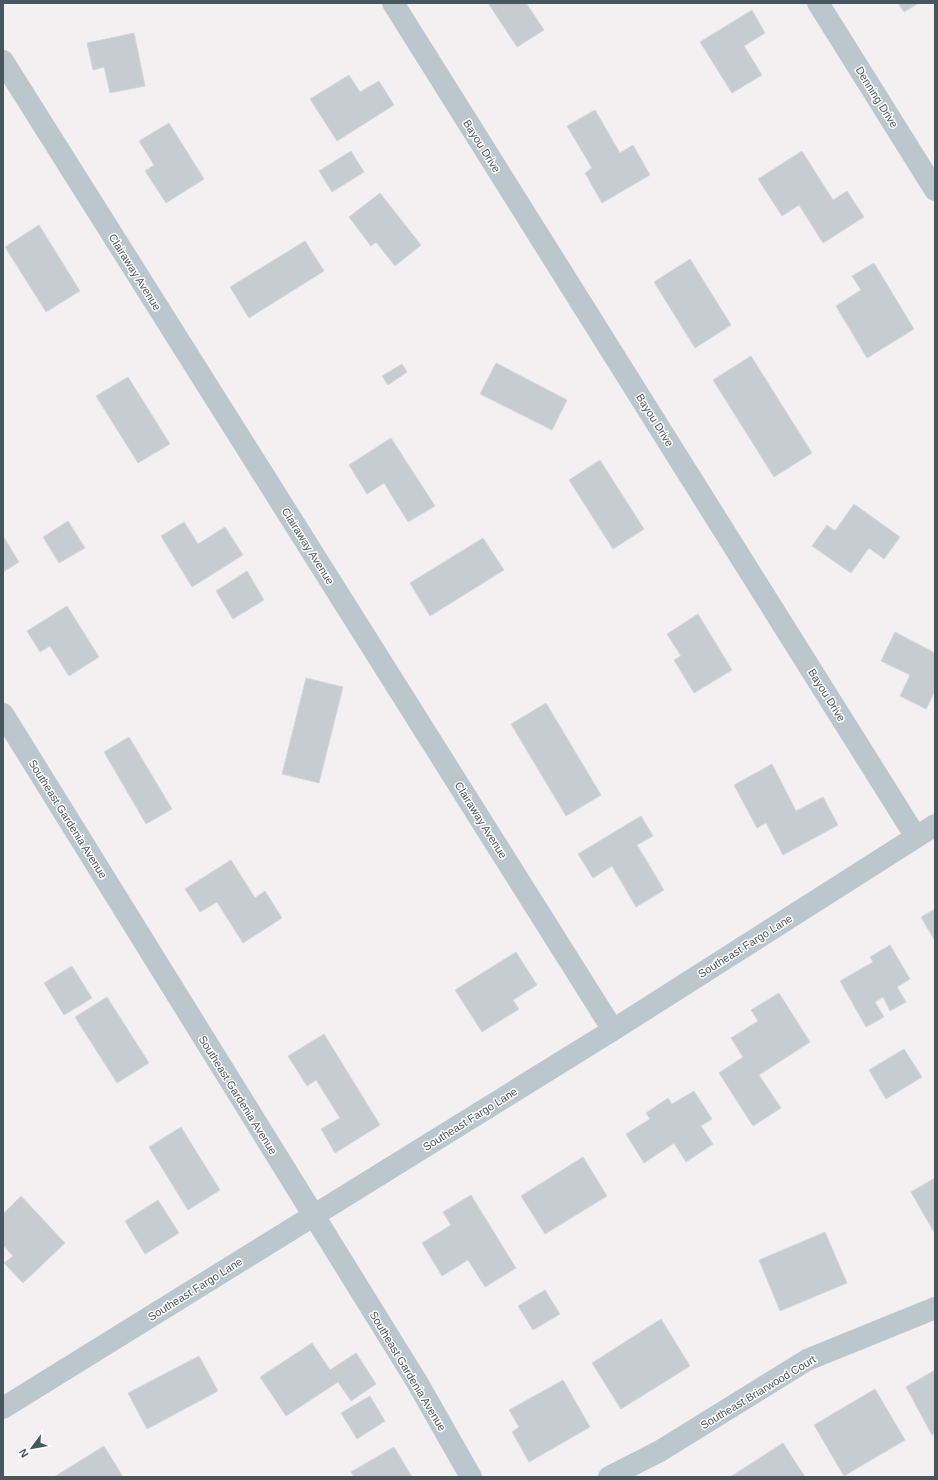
<svg xmlns="http://www.w3.org/2000/svg" width="938" height="1480" font-family="Helvetica,sans-serif">
<rect width="100%" height="100%" fill="#f3f0f1"/>
<path fill="#c7ccd0" stroke="#d4d7dc" d="M488 3H526L544 30 517 47Z
M898 3H919L904 12Z
M752 10 765 33 744 46 762 75 732 93 700 42Z
M134 33 145 86 110 93 104 67 93 70 87 43Z
M349 75 360 92 379 81 394 105 337 141 310 99Z
M595 110 620 153 633 145 650 175 602 203 585 173 592 168 567 126Z
M169 123 204 179 166 203 145 171 154 165 139 141Z
M351 151 364 172 332 192 319 171Z
M802 151 833 200 847 191 864 217 823 243 799 205 782 216 758 179Z
M380 193 421 245 395 266 376 242 371 246 349 217Z
M39 225 80 291 46 312 5 247Z
M305 241 324 271 249 318 230 287Z
M690 259 731 325 695 348 654 282Z
M874 263 914 329 867 358 836 306 861 290 852 276Z
M751 356 812 453 774 477 713 380Z
M496 363 567 400 552 430 480 394Z
M402 364 407 372 388 385 382 376Z
M128 377 170 444 138 463 96 396Z
M391 438 435 506 408 522 384 483 367 494 349 465Z
M600 460 644 529 613 549 569 480Z
M854 504 900 537 884 559 869 548 851 573 812 546 827 525 835 531Z
M68 521 85 548 59 563 43 537Z
M184 522 198 544 225 527 243 555 192 587 161 536Z
M3 536 19 562 3 572Z
M483 538 504 570 430 616 410 583Z
M247 571 264 600 233 619 216 591Z
M67 606 99 657 69 676 50 646 40 652 27 631Z
M698 614 732 670 694 693 674 660 681 656 667 634Z
M895 632 935 653V691L926 709 900 696 910 675 881 661Z
M306 678 343 687 319 783 282 774Z
M546 703 601 795 566 816 511 724Z
M129 737 172 809 146 824 104 752Z
M772 764 796 811 823 797 838 825 783 855 766 823 757 828 734 785Z
M641 816 653 836 637 845 664 890 636 907 612 866 593 878 578 854Z
M231 860 255 898 265 891 282 918 243 943 217 902 200 912 185 889Z
M935 909V941L921 917Z
M890 945 910 979 897 987 906 1002 890 1011 883 997 875 1002 884 1017 866 1027 840 981 873 962 870 957Z
M516 952 537 985 513 1000 519 1009 482 1032 455 990Z
M72 966 92 998 64 1015 44 983Z
M779 993 810 1042 759 1075 781 1108 753 1126 719 1073 743 1057 731 1038 758 1021 751 1010Z
M107 997 149 1063 117 1083 75 1017Z
M324 1034 380 1125 335 1153 321 1129 340 1118 316 1080 307 1086 288 1056Z
M904 1049 922 1077 886 1099 869 1070Z
M694 1091 712 1119 701 1126 713 1144 686 1162 674 1143 644 1163 626 1134 650 1119 646 1113 668 1098 672 1104Z
M181 1127 220 1190 188 1210 149 1147Z
M583 1157 607 1196 545 1234 521 1196Z
M935 1178V1234L911 1192Z
M471 1195 516 1268 485 1287 468 1260 442 1276 422 1243 451 1225 443 1212Z
M21 1196 65 1243 23 1283 4 1263 13 1256 3 1245V1214Z
M158 1200 179 1233 145 1254 125 1221Z
M825 1232 847 1283 780 1311 759 1260Z
M545 1290 560 1314 533 1330 518 1306Z
M661 1319 690 1366 621 1409 592 1363Z
M312 1343 330 1370 356 1353 376 1384 351 1401 338 1382 286 1416 260 1377Z
M199 1356 218 1391 147 1429 128 1393Z
M935 1370V1433L932 1435 906 1387Z
M563 1380 590 1427 529 1462 512 1432 519 1427 509 1410Z
M875 1389 905 1440 844 1476 814 1425Z
M370 1396 385 1421 357 1439 341 1413Z
M783 1443 805 1477H730Z
M104 1446 123 1477H54Z
M394 1447 412 1477H354L351 1472Z"/>
<g fill="none" stroke-linecap="round" stroke-linejoin="round">
<path stroke="#bcc7cd" stroke-width="22" d="M393 3 916 837
M818 3 935 190
M3 61 613 1030
M3 714 417 1382 471 1477
M3 1408 613 1030 935 825
M609 1477 660 1451 807 1360 935 1308"/>
</g>
<g text-anchor="middle" stroke-width="3" stroke-linejoin="round" paint-order="stroke">
<g font-size="11" fill="#48575e" stroke="#fff">
<text transform="translate(877 97) rotate(58)" y="4">Denning Drive</text>
<text transform="translate(482 146) rotate(58)" y="4">Bayou Drive</text>
<text transform="translate(135 272) rotate(58)" y="4">Clairaway Avenue</text>
<text transform="translate(655 420) rotate(58)" y="4">Bayou Drive</text>
<text transform="translate(308 546) rotate(58)" y="4">Clairaway Avenue</text>
<text transform="translate(827 695) rotate(58)" y="4">Bayou Drive</text>
<text transform="translate(68 819) rotate(58)" y="4">Southeast Gardenia Avenue</text>
<text transform="translate(481 820) rotate(58)" y="4">Clairaway Avenue</text>
<text transform="translate(745 946) rotate(-32)" y="4">Southeast Fargo Lane</text>
<text transform="translate(238 1095) rotate(58)" y="4">Southeast Gardenia Avenue</text>
<text transform="translate(470 1119) rotate(-32)" y="4">Southeast Fargo Lane</text>
<text transform="translate(195 1289) rotate(-32)" y="4">Southeast Fargo Lane</text>
<text transform="translate(408 1371) rotate(59)" y="4">Southeast Gardenia Avenue</text>
<text transform="translate(758 1392) rotate(-31)" y="4">Southeast Briarwood Court</text>
</g>
</g>
<rect width="938" height="1480" fill="none" stroke="#48575e" stroke-width="8"/>
<g transform="translate(32 1448) rotate(238)" stroke="#ffffff" stroke-width="3" paint-order="stroke">
<path d="M0-3L7 15L0 10L-7 15Z" fill="#48575e"/>
<text y="-6" font-size="11" font-weight="bold" text-anchor="middle" fill="#48575e">N</text>
</g>
</svg>
